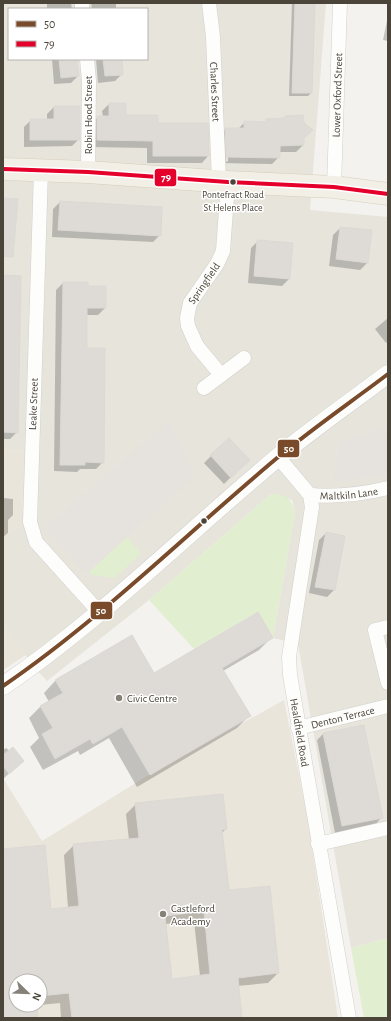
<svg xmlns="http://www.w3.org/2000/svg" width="391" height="1021" font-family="'Alegreya Sans',sans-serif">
<rect width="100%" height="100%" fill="#f4f2ee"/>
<path fill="#e7e4dc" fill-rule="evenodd" d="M3 3H326L310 210 388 217V938L351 948 298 644 273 638 295 512 292 500 271 494 149 600 47 681 33 666 3 622V536L30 522 31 451 3 450ZM9 9H147V59H9Z"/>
<path fill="#eae5da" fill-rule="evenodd" d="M3 450 31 451 30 522 3 536Z
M3 622 26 655 3 670Z
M284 700 307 815 338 1018H3V778L42 841 147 776ZM16 981H40V1005H16Z"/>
<path fill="#e1eecf" d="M271 494C286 494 291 498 295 512L273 638 257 612 194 649 149 600Z
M127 537 141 553 115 578 92 575 89 572Z
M388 938V1018H364L351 948Z"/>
<path fill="#e6e3df" d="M169 421 195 476 86 574 45 527Z
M387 427 388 475 333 482 340 441Z"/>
<path fill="#0003" fill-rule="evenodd" d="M47 3H71L72 9H47Z
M91 3H116V9H92Z
M292 3H315L311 93 308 96H289Z
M388 16V41L383 40Z
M52 59H76L78 76 71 83 54 84Z
M96 59H121L122 74 115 81 98 83Z
M109 104 125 116 157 124H207L208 156 202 163H147V148L90 147 91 124 98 117H103L102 111Z
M54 107 79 139 72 146 24 147V127L31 120H47V114Z
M286 117 303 138V145L296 152H279V157L272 164 220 163 219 136 226 129H238L245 122 264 123 267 120 283 119ZM225 135H227L228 161 226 162Z
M60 202 160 235 153 242 52 237 53 209Z
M340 228 367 263 360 270 329 266 333 235Z
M258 241 289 279 282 286 248 283 251 248Z
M3 276 17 432 10 439H3Z
M63 283 87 287 105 308 98 315H86V349L103 462 96 469H80L77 472 54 471 56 290Z
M388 318V341L386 343 375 329Z
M211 456 241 467 224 484 204 463Z
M3 498 13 499V515L8 520V533L3 537Z
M326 533 344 537 334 590 327 597 309 593 319 540Z
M271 638 259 650 223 671 249 716 237 728 137 787 109 738 80 755 78 751 43 770 30 747 39 738 29 718 41 706 49 702 44 693 56 680 154 674Z
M324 733 381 818 375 825 335 833 317 740Z
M6 748 23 761 3 779V750Z
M136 804 226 829 222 833 228 891 278 973 268 983 237 986 241 1018H61L60 1003 40 1005V981H16V1005H37V1018H3V850L50 910 68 908 64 855 74 845 129 840 126 814ZM194 921 200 976 171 980 165 924Z"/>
<path fill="#dedbd6" stroke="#dcd9d4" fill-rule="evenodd" d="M295 3H315L312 93H292Z
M59 59H77L79 76 61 78Z
M103 59H122L123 75 105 76Z
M109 103H126V115H158V123H208L209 156H153V141L97 140V116H109Z
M54 106H80V140H30V119H54Z
M303 115 304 123 313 130 304 138V145L280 146V158L226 157 225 128H244V121L266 122V119L285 118V116Z
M3 198 18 199 13 257 3 256Z
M60 201 162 207 161 236 58 230Z
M340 227 372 230 368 263 336 259Z
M257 240 293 243 290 279 254 276Z
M3 275 21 276 18 433 3 432Z
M63 282H88V286H106V308H87V348H105L104 463 85 462V465H60Z
M229 438 250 460 231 478 210 455Z
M326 532 345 536 335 590 315 587Z
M258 612 273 638 222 668 251 716 150 775 122 727 93 744 90 739 55 759 42 734 53 728 40 706 63 693 55 680 132 635 154 673Z
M364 725 383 818 342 826 323 733Z
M13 747 24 761 9 774 3 766V755Z
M223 794 227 829 222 830 229 890 270 886 279 973 238 978 242 1018H72L69 993 40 996V981H16V1005H37L38 1018H3V849L45 845 51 909 79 906 73 844 139 838 135 803ZM204 911 210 974 172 979 165 916Z"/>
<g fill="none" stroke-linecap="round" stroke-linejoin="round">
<defs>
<g id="minor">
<path d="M82 3V9"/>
<path id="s1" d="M209 3 213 37 219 181"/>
<path d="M87 59 89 81 88 172"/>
<path d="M41 170 30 522 36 542 99 612"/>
<path id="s2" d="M334 187 340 3"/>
<path id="s3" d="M221 375 197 346 188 326 187 318 190 303 217 264 223 251 228 182"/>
<path d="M204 388 244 358"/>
<path id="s4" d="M278 457 310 495 312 507 289 657 290 675 349 1018"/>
<path id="s5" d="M310 495C336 497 363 494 388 488"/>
<path d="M388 627 375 630 388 683"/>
<path id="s6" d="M298 728 388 706"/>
<path d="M318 844 388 828"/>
</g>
<path id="tertiary" d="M3 686C101 619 186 534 277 458 313 428 351 402 388 374"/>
<path id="primary" d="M3 169 88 172 228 182 334 187 388 194"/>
</defs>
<use href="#minor" stroke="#d2d0cb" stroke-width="15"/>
<use href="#tertiary" stroke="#d2d0cb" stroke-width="19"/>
<use href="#primary" stroke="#d6cebb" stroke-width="23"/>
<use href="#minor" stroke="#fdfdfc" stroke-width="14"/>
<use href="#tertiary" stroke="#fdfdfc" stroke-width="18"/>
<use href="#primary" stroke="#f2efe6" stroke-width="22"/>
<defs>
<path id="bus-1" d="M3 686C101 619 186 534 277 458 313 428 351 402 388 374"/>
<path id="bus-2" d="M3 169 88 172 228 182 334 187 388 194"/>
</defs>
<use href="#bus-1" stroke="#fff" stroke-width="7"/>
<use href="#bus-2" stroke="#fff" stroke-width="7"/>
<use href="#bus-1" stroke="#7a4b2a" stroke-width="4"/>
<use href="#bus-2" stroke="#e4002b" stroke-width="4"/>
</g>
<g fill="#4b4439" stroke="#fff" stroke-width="1.5">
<circle cx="233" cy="182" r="3.5"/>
<circle cx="204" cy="521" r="3.5"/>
</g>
<g fill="#868178" stroke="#fff" stroke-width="1.5">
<circle cx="119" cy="698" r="4"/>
<circle cx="163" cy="914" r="4"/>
</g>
<g text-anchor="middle" stroke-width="3" stroke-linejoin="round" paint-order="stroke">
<g font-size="10" fill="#4b4439" stroke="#fff">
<text x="233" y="198">Pontefract Road<tspan x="233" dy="13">St Helens Place</tspan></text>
</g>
<g font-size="11" fill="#4b4439" stroke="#fff">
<text dy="4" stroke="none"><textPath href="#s1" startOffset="89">Charles Street</textPath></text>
<text dy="4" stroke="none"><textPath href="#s2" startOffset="92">Lower Oxford Street</textPath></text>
<text transform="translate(88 115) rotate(-90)" y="4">Robin Hood Street</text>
<text dy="4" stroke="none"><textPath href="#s3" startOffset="107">Springfield</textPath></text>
<text transform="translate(33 404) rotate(-88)" y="4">Leake Street</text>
<text dy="4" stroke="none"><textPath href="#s5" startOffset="39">Maltkiln Lane</textPath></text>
<text dy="4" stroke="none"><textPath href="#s6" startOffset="46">Denton Terrace</textPath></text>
<text dy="4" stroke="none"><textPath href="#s4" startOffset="290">Healdfield Road</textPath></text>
</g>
<g font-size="11" fill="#4b4439" stroke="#fff" text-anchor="start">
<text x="127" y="702">Civic Centre</text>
<text x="171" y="912">Castleford<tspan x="171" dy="13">Academy</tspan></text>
</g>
</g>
<g stroke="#fff" stroke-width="1.5">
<rect x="154" y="168" width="23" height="19" rx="4" fill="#e4002b"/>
<rect x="277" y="439" width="23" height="19" rx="4" fill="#7a4b2a"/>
<rect x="90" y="601" width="23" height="19" rx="4" fill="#7a4b2a"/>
</g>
<g font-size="11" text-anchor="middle" font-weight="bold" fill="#fff">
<text x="166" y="181">79</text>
<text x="289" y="452">50</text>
<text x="101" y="614">50</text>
</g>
<rect width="391" height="1021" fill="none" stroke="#4b4439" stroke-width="8"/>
<rect x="8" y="8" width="140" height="52" fill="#ffffff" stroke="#b7b4b0"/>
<rect x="16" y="21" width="20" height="6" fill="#7a4b2a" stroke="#b7b4b0"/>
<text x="44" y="28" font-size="12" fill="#4b4439">50</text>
<rect x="16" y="41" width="20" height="6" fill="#e4002b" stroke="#b7b4b0"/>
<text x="44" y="48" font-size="12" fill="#4b4439">79</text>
<g transform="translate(28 993) rotate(113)"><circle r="19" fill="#ffffff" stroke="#b7b4b0"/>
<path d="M0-3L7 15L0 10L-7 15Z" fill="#868178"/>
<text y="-6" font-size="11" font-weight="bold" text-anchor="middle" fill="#4b4439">N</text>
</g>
</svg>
